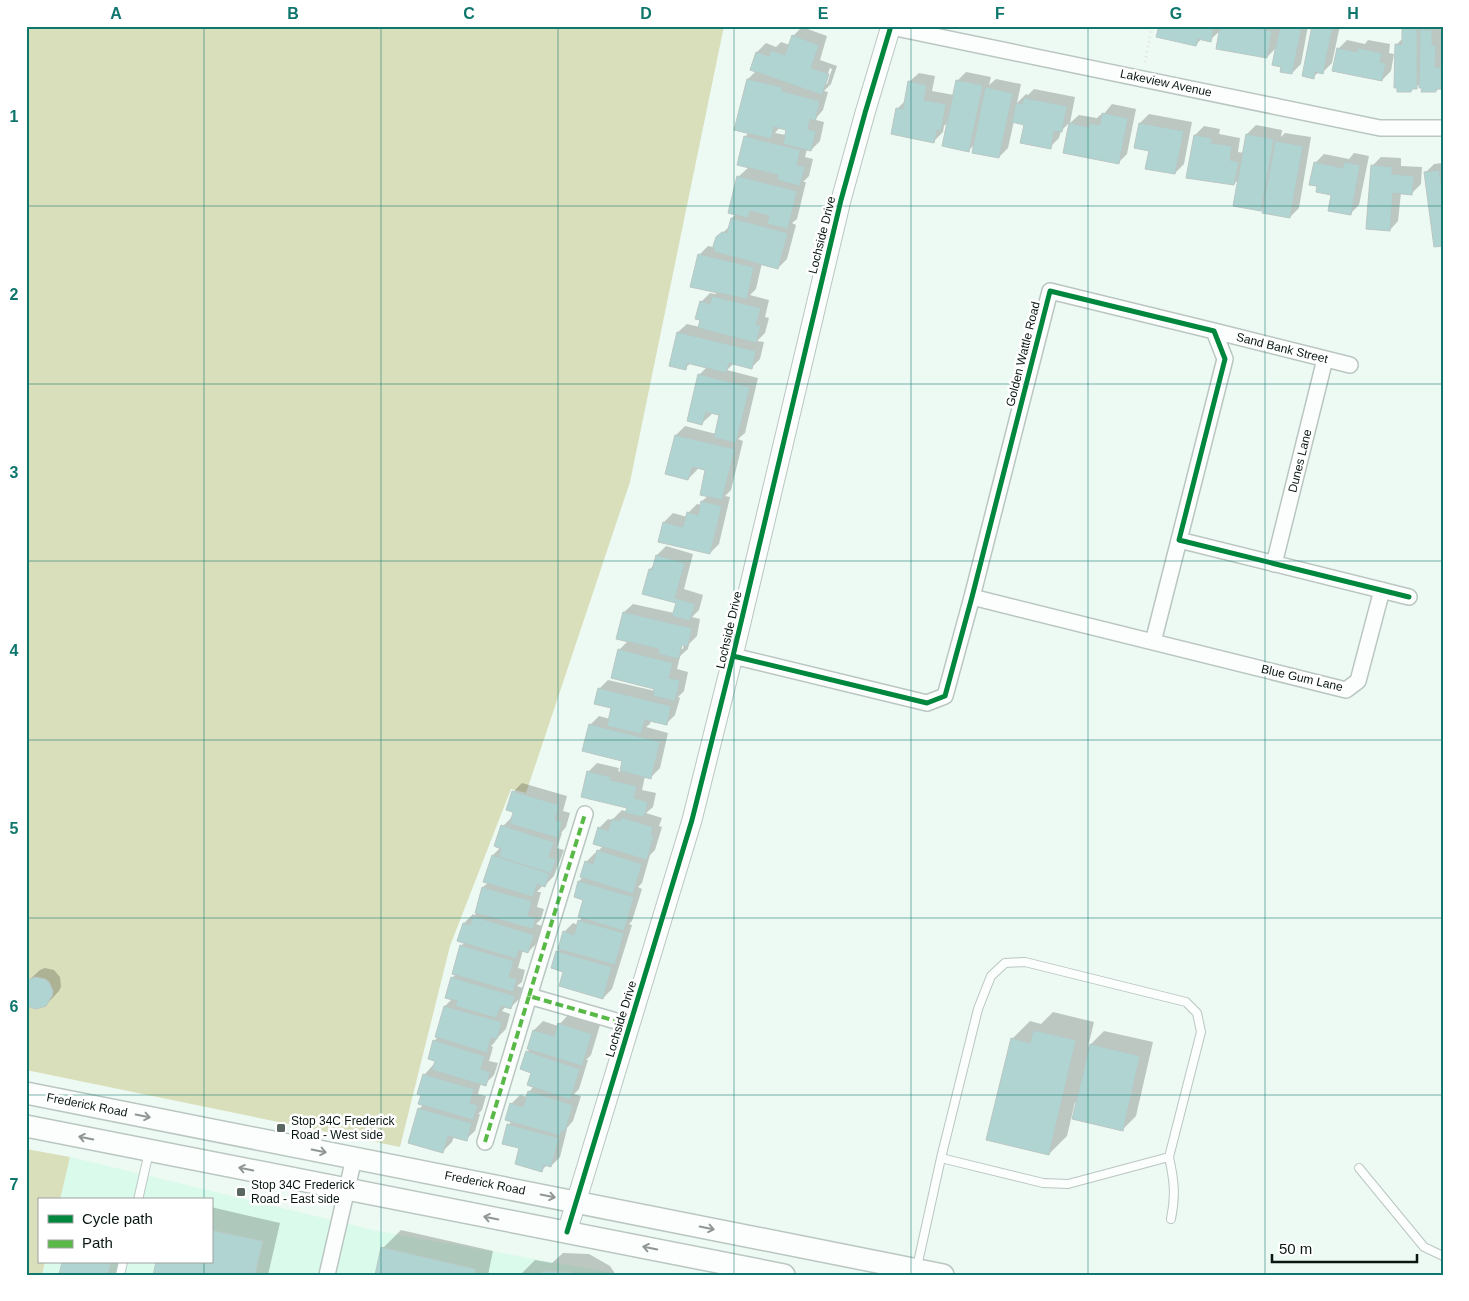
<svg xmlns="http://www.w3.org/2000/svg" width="1469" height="1301" font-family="Helvetica,sans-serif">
<rect width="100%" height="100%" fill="#edf9f3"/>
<path fill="#dafaec" d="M70 1157 377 1231 625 1275H42L45 1262H211V1200H60Z"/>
<path fill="#d9dfba" d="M26 26H724L630 482 526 793 511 789 450 946 400 1147 26 1070Z
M26 1149 70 1157 60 1200H39V1262H45L42 1275H26Z"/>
<path fill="#0003" fill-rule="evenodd" d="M1160 26H1308L1301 64 1292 73 1283 66 1278 46 1267 57 1221 30 1210 40 1202 38 1196 45Z
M1313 26H1340L1332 63 1323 72H1319L1313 77Z
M1406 26H1441V36L1443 37V85L1436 91 1423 87 1420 84 1411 90 1396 45 1403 38V29Z
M802 27 827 36 820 60 837 66 831 84 824 91 828 92 823 110 817 117 816 120 824 122 820 141 811 150 807 149 805 157 813 159 809 176 803 182H806L797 219 792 223 796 225 787 259 778 268 762 263 756 289 750 295 769 300 765 317 769 318 765 333 757 341 764 342 760 359 751 368 734 363 727 370 758 378 745 433 738 439 743 441 731 490 725 496 730 497 719 544 710 553 664 522 673 513 687 517 688 513 697 504 701 505 702 501 708 496 707 469 698 467 697 470 688 479 676 435 685 426 716 434 721 414 712 412 711 415 702 423 699 375 707 367 691 363 685 368 678 332 687 324 700 327 702 319 701 302 710 293 715 294 718 292 699 255 708 246 713 247 717 238 730 226 732 218 736 214 738 177 749 167 745 137 749 132 748 79 756 71 757 52 766 43 776 47 781 42 790 45 793 36ZM830 68 832 69 827 84H824ZM780 127 788 129 786 135 775 133Z
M1347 40 1365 44 1368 40 1390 44 1389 53 1394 54 1391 71 1382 80 1338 49Z
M966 72 991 77 989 85 996 79 1021 84 1017 103 1026 94 1028 95 1034 89 1075 97 1070 123 1079 115 1097 118 1100 115H1103L1112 104 1136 109 1127 154 1118 163 1064 152 1070 122 1061 131 1059 138 1050 147 1025 124 1014 121 1008 148 999 157 975 144 969 150 949 121 944 126 943 132 934 141 897 109 906 100 910 81 919 73 935 76 932 91 954 95 957 81Z
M1149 114 1192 122 1184 164 1175 173 1140 123Z
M1256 125 1282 130 1281 137 1285 133 1311 137 1299 208 1290 217 1265 205 1261 210 1239 179 1234 184 1188 177 1195 135 1204 126 1220 129 1219 134 1240 138 1238 152 1244 153 1247 134Z
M1354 153 1369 156 1359 205 1350 214 1315 163 1324 154 1349 159Z
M1381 157 1401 158V166L1422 167 1421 184 1412 193H1401L1398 221 1390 230 1372 166Z
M1443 163V245L1425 173 1434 164Z
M666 546 693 554 684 589 703 595 699 610 692 617 700 619 697 636 689 644 688 649 680 656 677 669 688 672 684 691 678 697 680 698 675 715 666 724 651 720 650 724 646 727 668 733 660 768 651 777 645 776 642 790 656 793 653 807 646 813 662 818 659 826 662 827 655 850 650 855 642 883 638 887 642 889 632 921 629 924 632 925 612 989 603 998 564 971 557 952 560 949 564 932 573 923 578 925 579 921 583 917 584 899 575 896 579 881 583 877 586 862 595 853 597 854 598 851 603 846 599 828 608 819 612 820 622 810 627 812 628 807 588 772 597 763 619 768 618 771 621 772 624 760 590 725 599 716 610 719 613 707 599 689 608 680 655 691 656 688 619 650 629 640 624 612 633 604 674 613 677 602 650 569 655 564 657 555ZM683 639H685L683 649H680Z
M522 783 567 796 563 811 570 813 566 827 561 833H562L557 848 564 850 554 876 545 885H543L537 892H541L537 907 544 909 541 919 536 924 542 926 537 943 528 952 523 950 518 968 525 970 522 982 517 986 523 988 519 999 510 1008 506 1006 502 1011 510 1014 506 1029 497 1038 495 1042 491 1046 493 1047 489 1061 498 1063 494 1075 485 1084 481 1083 478 1094 486 1096 482 1110 478 1114H480L475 1131 466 1139 454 1136 452 1142 443 1151 419 1109 424 1104 423 1094 419 1093 425 1074 433 1065 435 1066 436 1060 434 1041 438 1037H436L445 1006 452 999V978L456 974 461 946 465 942 464 923 473 914 475 915 478 912 483 887 489 882 493 855 501 847 503 826 512 817H513V792Z
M45 968 54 970 60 977 61 987 59 991 46 1005 36 1008 26 983 40 970Z
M1053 1012 1094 1022 1088 1047 1104 1031 1153 1042 1136 1116 1122 1130 1075 1102 1067 1136 1049 1154 1012 1039 1030 1021 1041 1024Z
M568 1015 600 1025 591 1055 586 1060H588L579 1089 574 1094 581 1096 573 1121 566 1129H567L560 1157 551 1166 547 1165 542 1170 520 1148 508 1125 512 1121 511 1104 520 1095 527 1097 529 1092 534 1086 533 1072 527 1052 530 1049 534 1030 543 1021 558 1026Z
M211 1207 280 1223 268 1275H154L211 1262Z
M401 1230 493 1251 488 1275H376L383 1248Z
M563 1253 589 1254 610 1266 616 1275H520L535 1260 552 1263Z
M63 1262H124L121 1275H60Z"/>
<path fill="#b0d4d1" stroke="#bac7c4" d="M1159 26H1214L1211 42 1198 39 1196 46 1156 37Z
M1220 26H1247L1272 31 1267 58 1216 49Z
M1280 26H1302L1292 74 1280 72 1281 67 1272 65Z
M1312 26H1333L1323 74 1315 72 1314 79 1302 76Z
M1402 28 1417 29V89H1412L1411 92H1397V88H1394L1395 44 1402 45Z
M1420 29 1432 30V45H1436L1435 67H1441V89H1436V92H1421L1422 88H1419Z
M792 35 819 45 811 68 829 74 822 95 750 70 756 52 769 56 771 50 785 55Z
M1337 48 1357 52 1358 48 1382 53 1380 62 1386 63 1382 81 1332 71Z
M747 79 782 87V91L820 101 815 121 810 119 808 129 816 131 811 151 783 144 786 130 774 127 771 139 734 130Z
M956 80 983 85 969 152 942 146Z
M908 81 927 85 924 100 946 104 941 131 937 130 934 143 891 134 896 108 903 109Z
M985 87 1013 93 999 158 972 153Z
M1024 98 1067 106 1062 132 1054 131 1051 149 1020 143 1024 125 1012 122 1016 103 1022 104Z
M1102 113 1128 118 1119 164 1063 153 1069 123 1089 127 1090 123 1100 125Z
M1139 123 1184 131 1175 174 1145 169 1149 151 1134 148Z
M1246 134 1274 139 1261 211 1233 206Z
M1194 135 1212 138 1211 143 1232 146 1230 160 1239 162 1234 185 1186 178Z
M744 136 800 150 797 165 805 167 800 186 777 180 778 175 737 165Z
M1275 141 1303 146 1290 218 1262 213Z
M1314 162 1343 168 1344 162 1360 165 1351 215 1328 211 1331 195 1316 192 1317 186 1309 185Z
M1371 165 1392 167V174L1414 176 1412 195 1393 193 1390 231 1366 229Z
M1439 170 1441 184H1443V246L1434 247 1424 172Z
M737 176 797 191 788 229 767 224 769 216 750 211 748 218 728 213Z
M731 218 788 233 778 269 715 252 713 246 716 237 722 232 727 233Z
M698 254 754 267 747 299 690 287Z
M712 296 761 308 756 325 761 326 756 343 698 328 700 320 695 319 700 301 710 304Z
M677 332 756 351 752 369 729 363 726 373 687 363 686 370 669 366Z
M698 374 750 387 736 443 714 438 719 415 706 412 702 425 687 421Z
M675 435 735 449 722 500 700 495 705 470 692 467 688 480 665 474Z
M701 501 722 506 710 554 658 542 663 522 683 527 687 512 698 515Z
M656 555 685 563 675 598 695 604 690 621 672 616 676 603 642 594 649 569 652 570Z
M623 612 692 628 688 646 682 645 679 659 658 654 659 649 616 639Z
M618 649 673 663 669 678 680 680 675 701 653 696 654 689 611 678Z
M598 688 671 706 667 725 645 720 641 734 607 726 611 708 594 704Z
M589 724 660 742 651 779 620 771 622 761 582 751Z
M587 771 611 777 610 780 637 786 634 798 648 802 644 817 625 813 627 808 581 797Z
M512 791 559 805 555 820 562 822 558 838 510 824 513 812 506 810Z
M621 817 653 827 651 835H654L647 860 593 844 598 827 608 831 612 819 620 821Z
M501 825 554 842 549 857 556 859 551 874 499 857 501 849 494 846Z
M597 850 642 864 633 894 580 877 585 861 593 864Z
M492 855 550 873 545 887 537 884 533 897 483 882Z
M578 881 634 897 624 931 578 917 583 900 574 897Z
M482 887 532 901 528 916 536 918 533 929 475 913Z
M473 916 534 935 528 953 519 950 516 959 457 941 463 923 470 925Z
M578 920 624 933 615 965 558 949 563 931 574 935Z
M460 945 514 961 509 977 517 979 513 992 452 974Z
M556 951 612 967 603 999 559 986 563 972 551 968Z
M35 977 45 979 49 982 53 991 52 996 46 1006 36 1009 26 1006V981Z
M451 977 515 996 511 1009 501 1006 496 1018 455 1006 457 1001 445 998Z
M444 1006 502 1022 497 1039 491 1038 487 1053 435 1037Z
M558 1023 592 1034 582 1066 527 1049 533 1030 554 1036Z
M1033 1030 1076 1040 1049 1155 986 1140 1011 1038 1030 1043Z
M433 1040 485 1056 481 1069 490 1072 486 1086 432 1070 435 1061 428 1059Z
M1090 1044 1140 1056 1123 1131 1072 1119Z
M526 1051 580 1069 570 1100 527 1085 531 1073 520 1069Z
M423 1074 474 1089 470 1103 478 1105 473 1120 418 1104 421 1095 417 1094Z
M528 1091 573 1105 565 1132 562 1131 560 1136 505 1120 510 1103 523 1107Z
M418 1108 472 1123 467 1141 448 1136 443 1153 408 1143Z
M507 1124 559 1138 551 1167 544 1165 542 1172 515 1164 519 1148 502 1144Z
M211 1230 263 1241 255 1275H153L156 1262H211Z
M381 1247 476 1269 475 1275H375Z
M62 1262H111L108 1275H59Z
M543 1271 570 1272 575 1275H539Z"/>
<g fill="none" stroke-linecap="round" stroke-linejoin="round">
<defs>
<path id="service" d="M1169 1157C1174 1180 1176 1195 1171 1219
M1359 1168 1424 1247 1443 1256
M138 1200 149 1152
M917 1267 941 1158 978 1009 991 976 1005 963 1025 962 1186 1002 1197 1013 1201 1032 1169 1157 1068 1184 1043 1183 941 1158
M120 1275 123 1262"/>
<path id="minor" d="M891 27 1380 128H1443
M1214 331 1350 365
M1274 564 1325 359
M972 597 1346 690 1358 681 1382 590
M1153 642 1179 540
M733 656 927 703 945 696 972 597 1050 291 1214 331 1225 359 1179 540 1409 597
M529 996 585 814
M485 1142 529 996 630 1025
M327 1275 354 1158"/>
<path id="tertiary" d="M567 1232 692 820 733 656 841 200 865 113 891 26"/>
<path id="secondary" d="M26 1093 943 1275
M26 1126 784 1275"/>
</defs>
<use href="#service" stroke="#bac6c1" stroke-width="10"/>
<use href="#minor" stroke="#bac6c1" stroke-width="18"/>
<use href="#tertiary" stroke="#bac6c1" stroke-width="21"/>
<use href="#secondary" stroke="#bac6c1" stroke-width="24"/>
<path stroke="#dfe4e2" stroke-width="3" stroke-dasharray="1 4" stroke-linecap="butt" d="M1145 62 1152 26"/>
<use href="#service" stroke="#fcfefd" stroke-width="8"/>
<use href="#minor" stroke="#fcfefd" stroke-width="15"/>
<use href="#tertiary" stroke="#fcfefd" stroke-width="19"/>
<use href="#secondary" stroke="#fcfefd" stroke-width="21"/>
<path stroke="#58b947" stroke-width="4" stroke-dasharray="8 4" stroke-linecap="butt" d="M529 996 585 814
M485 1142 529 996 630 1025"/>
<defs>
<path id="cycleway" d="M733 656 927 703 945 696 972 597 1050 291 1214 331 1225 359 1179 540 1409 597
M567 1232 692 820 733 656 841 200 865 113 891 26"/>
</defs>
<use href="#cycleway" stroke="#fff" stroke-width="8"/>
<use href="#cycleway" stroke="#00873e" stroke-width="5"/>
</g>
<defs><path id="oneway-shaft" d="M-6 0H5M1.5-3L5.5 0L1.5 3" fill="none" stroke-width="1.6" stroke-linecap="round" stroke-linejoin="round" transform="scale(1.25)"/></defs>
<g stroke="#8f9693">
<use href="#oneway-shaft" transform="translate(143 1116) rotate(11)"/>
<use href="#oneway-shaft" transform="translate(86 1138) rotate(-169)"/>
<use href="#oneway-shaft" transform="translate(319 1151) rotate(11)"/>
<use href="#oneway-shaft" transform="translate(246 1169) rotate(-169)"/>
<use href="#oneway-shaft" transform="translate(548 1196) rotate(11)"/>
<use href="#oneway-shaft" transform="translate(491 1218) rotate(-169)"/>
<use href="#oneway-shaft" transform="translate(707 1228) rotate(11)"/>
<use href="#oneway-shaft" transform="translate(650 1248) rotate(-169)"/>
</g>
<path fill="none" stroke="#0f766e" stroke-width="1" stroke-opacity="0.55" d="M204 26V1200M381 26V1275M558 26V1275M734 26V1275M911 26V1275M1088 26V1275M1265 26V1275M26 206H1443M26 384H1443M26 561H1443M26 740H1443M26 918H1443M26 1095H1443M204 1262V1275"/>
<g fill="#596661" stroke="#fff" stroke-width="2">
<rect x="276" y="1123" width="10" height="10" rx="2.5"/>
<rect x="236" y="1187" width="10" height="10" rx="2.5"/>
</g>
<g text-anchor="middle" stroke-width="5" stroke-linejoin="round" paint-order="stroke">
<g font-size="12" fill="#091712" stroke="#fff">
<text transform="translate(1166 83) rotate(12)" y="4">Lakeview Avenue</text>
<text transform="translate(822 235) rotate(-76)" y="4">Lochside Drive</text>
<text transform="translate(1282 348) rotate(14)" y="4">Sand Bank Street</text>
<text transform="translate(1023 354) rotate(-76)" y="4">Golden Wattle Road</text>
<text transform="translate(1300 461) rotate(-76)" y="4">Dunes Lane</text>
<text transform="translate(729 630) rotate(-77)" y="4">Lochside Drive</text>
<text transform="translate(1302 678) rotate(13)" y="4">Blue Gum Lane</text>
<text transform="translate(621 1019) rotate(-73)" y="4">Lochside Drive</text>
<text transform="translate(87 1105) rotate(11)" y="4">Frederick Road</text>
<text transform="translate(485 1183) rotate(11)" y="4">Frederick Road</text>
</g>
<g font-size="12" fill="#091712" stroke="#fff" text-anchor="start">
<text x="291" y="1125">Stop 34C Frederick<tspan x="291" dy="14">Road - West side</tspan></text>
<text x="251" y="1189">Stop 34C Frederick<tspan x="251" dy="14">Road - East side</tspan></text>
</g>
</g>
<rect width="1469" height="1301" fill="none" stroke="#ffffff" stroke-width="55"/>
<rect x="38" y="1198" width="175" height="65" fill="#ffffff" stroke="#9da2a0"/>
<rect x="48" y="1215" width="25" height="8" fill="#00873e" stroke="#9da2a0"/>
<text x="82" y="1224" font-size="15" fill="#091712">Cycle path</text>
<rect x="48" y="1240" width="25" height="8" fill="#58b947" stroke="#9da2a0"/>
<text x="82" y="1248" font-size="15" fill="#091712">Path</text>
<path d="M1272 1254v8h145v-8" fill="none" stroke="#091712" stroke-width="2.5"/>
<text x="1279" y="1254" font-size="15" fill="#091712" stroke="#ffffff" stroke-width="4" paint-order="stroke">50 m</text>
<rect x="28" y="28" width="1414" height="1246" fill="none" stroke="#0f766e" stroke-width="2"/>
<g font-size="16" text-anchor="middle" font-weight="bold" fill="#0f766e">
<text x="116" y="19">A</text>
<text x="293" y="19">B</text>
<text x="469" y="19">C</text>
<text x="646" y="19">D</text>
<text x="823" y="19">E</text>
<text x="1000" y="19">F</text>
<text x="1176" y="19">G</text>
<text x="1353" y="19">H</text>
<text x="14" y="122">1</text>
<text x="14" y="300">2</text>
<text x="14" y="478">3</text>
<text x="14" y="656">4</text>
<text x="14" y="834">5</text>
<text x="14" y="1012">6</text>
<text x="14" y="1190">7</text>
</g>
</svg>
